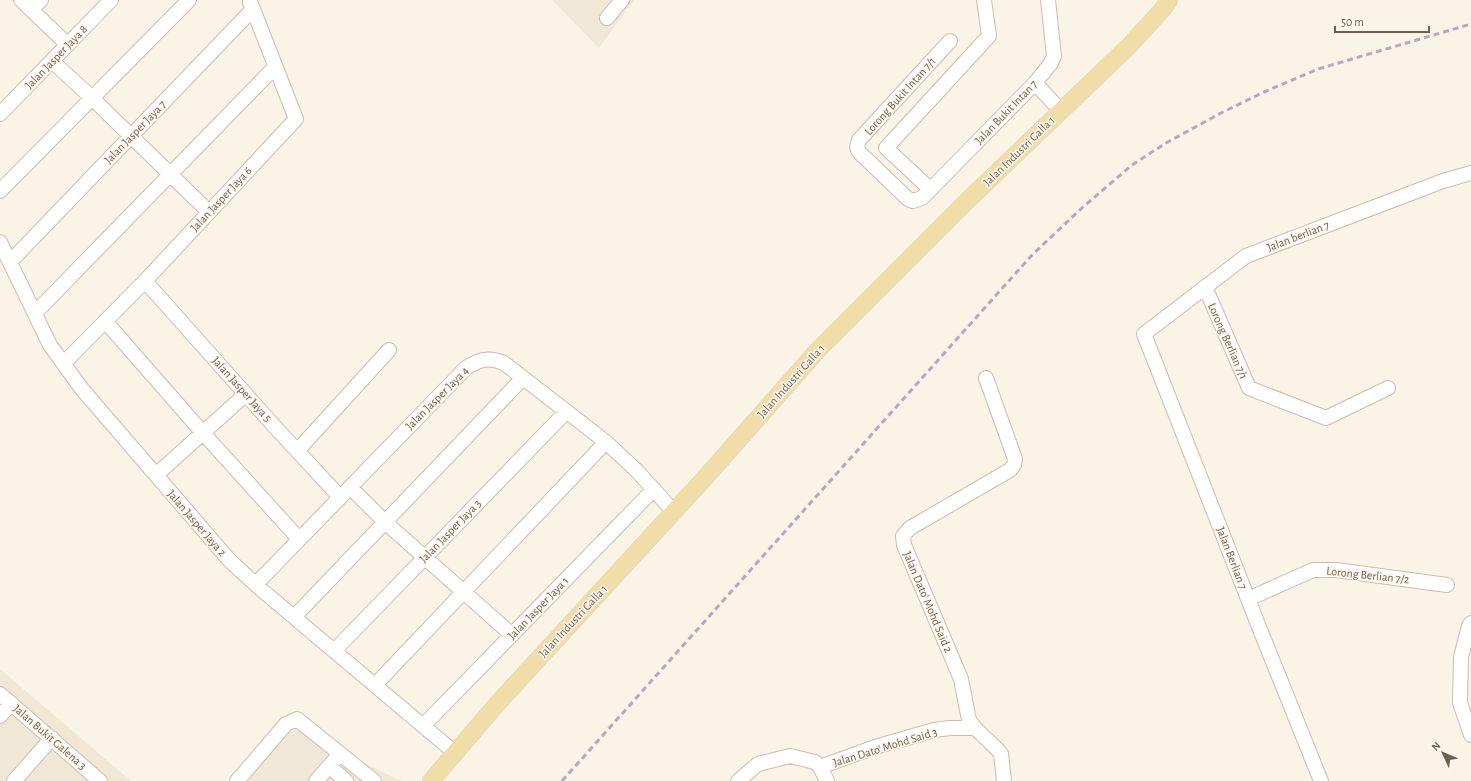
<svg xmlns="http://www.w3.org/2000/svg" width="1471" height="781" font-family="'Alegreya Sans',sans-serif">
<rect width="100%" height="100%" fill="#faf4e7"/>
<path fill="#f0e7d6" d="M552 0H634L599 48Z
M0 669 131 781H0Z
M286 724 401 781H237Z"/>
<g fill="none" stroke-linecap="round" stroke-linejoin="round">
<defs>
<path id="minor" d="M21 0 68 45
M31 10 41 0
M607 18 622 0
M950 41 859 140C857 145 856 148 860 153L908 199 913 201 922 198 1035 83 1051 63 1054 56 1048 0
M52 61 92 98 209 212
M1035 83 1061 111
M0 114 111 0
M930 189 886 148 989 36 984 0
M0 191 189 0
M0 242 50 345 81 388 230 561 263 591 454 752
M10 262 253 9 250 2
M145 281 275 427 340 497
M1205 287 1249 388 1326 418 1388 388
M35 313 275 67
M105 321 203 433 299 539
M64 363 145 281 296 119 253 9
M986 378 1015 459 1014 465 1010 470 910 528 903 536 904 545 961 679 969 720 975 728 997 749 1001 754 1004 781
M298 450 389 350
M156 475 246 394
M350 487 385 522 512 635
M256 584 466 368C480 359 488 357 504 363L606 442 637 471 674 512
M1248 599 1313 570H1336L1447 585
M294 617 523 378
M1471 623 1469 626 1461 657 1460 703 1471 735
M334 651 566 412
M375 685 606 442
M0 694 100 781
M0 716 11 703
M423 726 654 489
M329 766 346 781
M820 767 875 747 934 730 950 728H975
M14 781 52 738
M237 781 286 724 297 719 374 781
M316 781 340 754
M738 781 758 764 790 756 815 762 820 767 827 781
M1321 781 1261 632 1144 334 1246 256 1443 181 1471 173"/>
<path id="major" d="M431 781 497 704 703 480 818 350 966 202 1129 46 1162 10 1169 0"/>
</defs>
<use href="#minor" stroke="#cabdae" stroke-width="16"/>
<use href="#major" stroke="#d7d2cd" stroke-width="18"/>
<use href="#minor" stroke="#fff" stroke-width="14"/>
<use href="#major" stroke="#f1dda7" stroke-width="17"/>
<path stroke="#b8a7c2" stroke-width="3" stroke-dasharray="6 4" stroke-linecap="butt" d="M562 781 1032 255 1083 207 1132 165 1166 143 1221 113 1264 92 1318 69 1471 24"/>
</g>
<g text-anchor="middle" stroke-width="3" stroke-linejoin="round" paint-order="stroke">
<g font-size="12" fill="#705e4e" stroke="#fdf8ed">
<text transform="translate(56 57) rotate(-46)" y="4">Jalan Jasper Jaya 8</text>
<text transform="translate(900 96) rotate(-48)" y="4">Lorong Bukit Intan 7/1</text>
<text transform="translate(1006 112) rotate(-46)" y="4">Jalan Bukit Intan 7</text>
<text transform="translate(135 132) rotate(-46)" y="4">Jalan Jasper Jaya 7</text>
<text transform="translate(1019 151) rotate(-44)" y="4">Jalan Industri Galla 1</text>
<text transform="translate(221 199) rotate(-47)" y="4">Jalan Jasper Jaya 6</text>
<text transform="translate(1298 236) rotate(-21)" y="4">Jalan berlian 7</text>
<text transform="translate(1228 341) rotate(66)" y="4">Lorong Berlian 7/1</text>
<text transform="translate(791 381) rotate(-48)" y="4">Jalan Industri Galla 1</text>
<text transform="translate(242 389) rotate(48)" y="4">Jalan Jasper Jaya 5</text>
<text transform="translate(437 398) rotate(-45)" y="4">Jalan Jasper Jaya 4</text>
<text transform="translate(197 523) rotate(49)" y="4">Jalan Jasper Jaya 2</text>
<text transform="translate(450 531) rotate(-46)" y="4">Jalan Jasper Jaya 3</text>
<text transform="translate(1232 558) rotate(69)" y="4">Jalan Berlian 7</text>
<text transform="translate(1368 575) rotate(6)" y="4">Lorong Berlian 7/2</text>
<text transform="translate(928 602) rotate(67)" y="4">Jalan Dato' Mohd Said 2</text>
<text transform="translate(538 608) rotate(-46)" y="4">Jalan Jasper Jaya 1</text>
<text transform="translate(573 621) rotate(-47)" y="4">Jalan Industri Galla 1</text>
<text transform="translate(50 737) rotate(41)" y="4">Jalan Bukit Galena 3</text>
<text transform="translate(885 747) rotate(-17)" y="4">Jalan Dato' Mohd Said 3</text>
</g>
</g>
<g transform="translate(1443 753) rotate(314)" stroke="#fdf8ed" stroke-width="3" paint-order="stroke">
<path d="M0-3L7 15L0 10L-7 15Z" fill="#705e4e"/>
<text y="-6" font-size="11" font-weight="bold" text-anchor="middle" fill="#705e4e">N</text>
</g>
<path d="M1335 26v6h94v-6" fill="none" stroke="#705e4e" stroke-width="2"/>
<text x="1341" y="26" font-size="12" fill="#705e4e" stroke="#fdf8ed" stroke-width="3" paint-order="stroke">50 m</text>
</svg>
